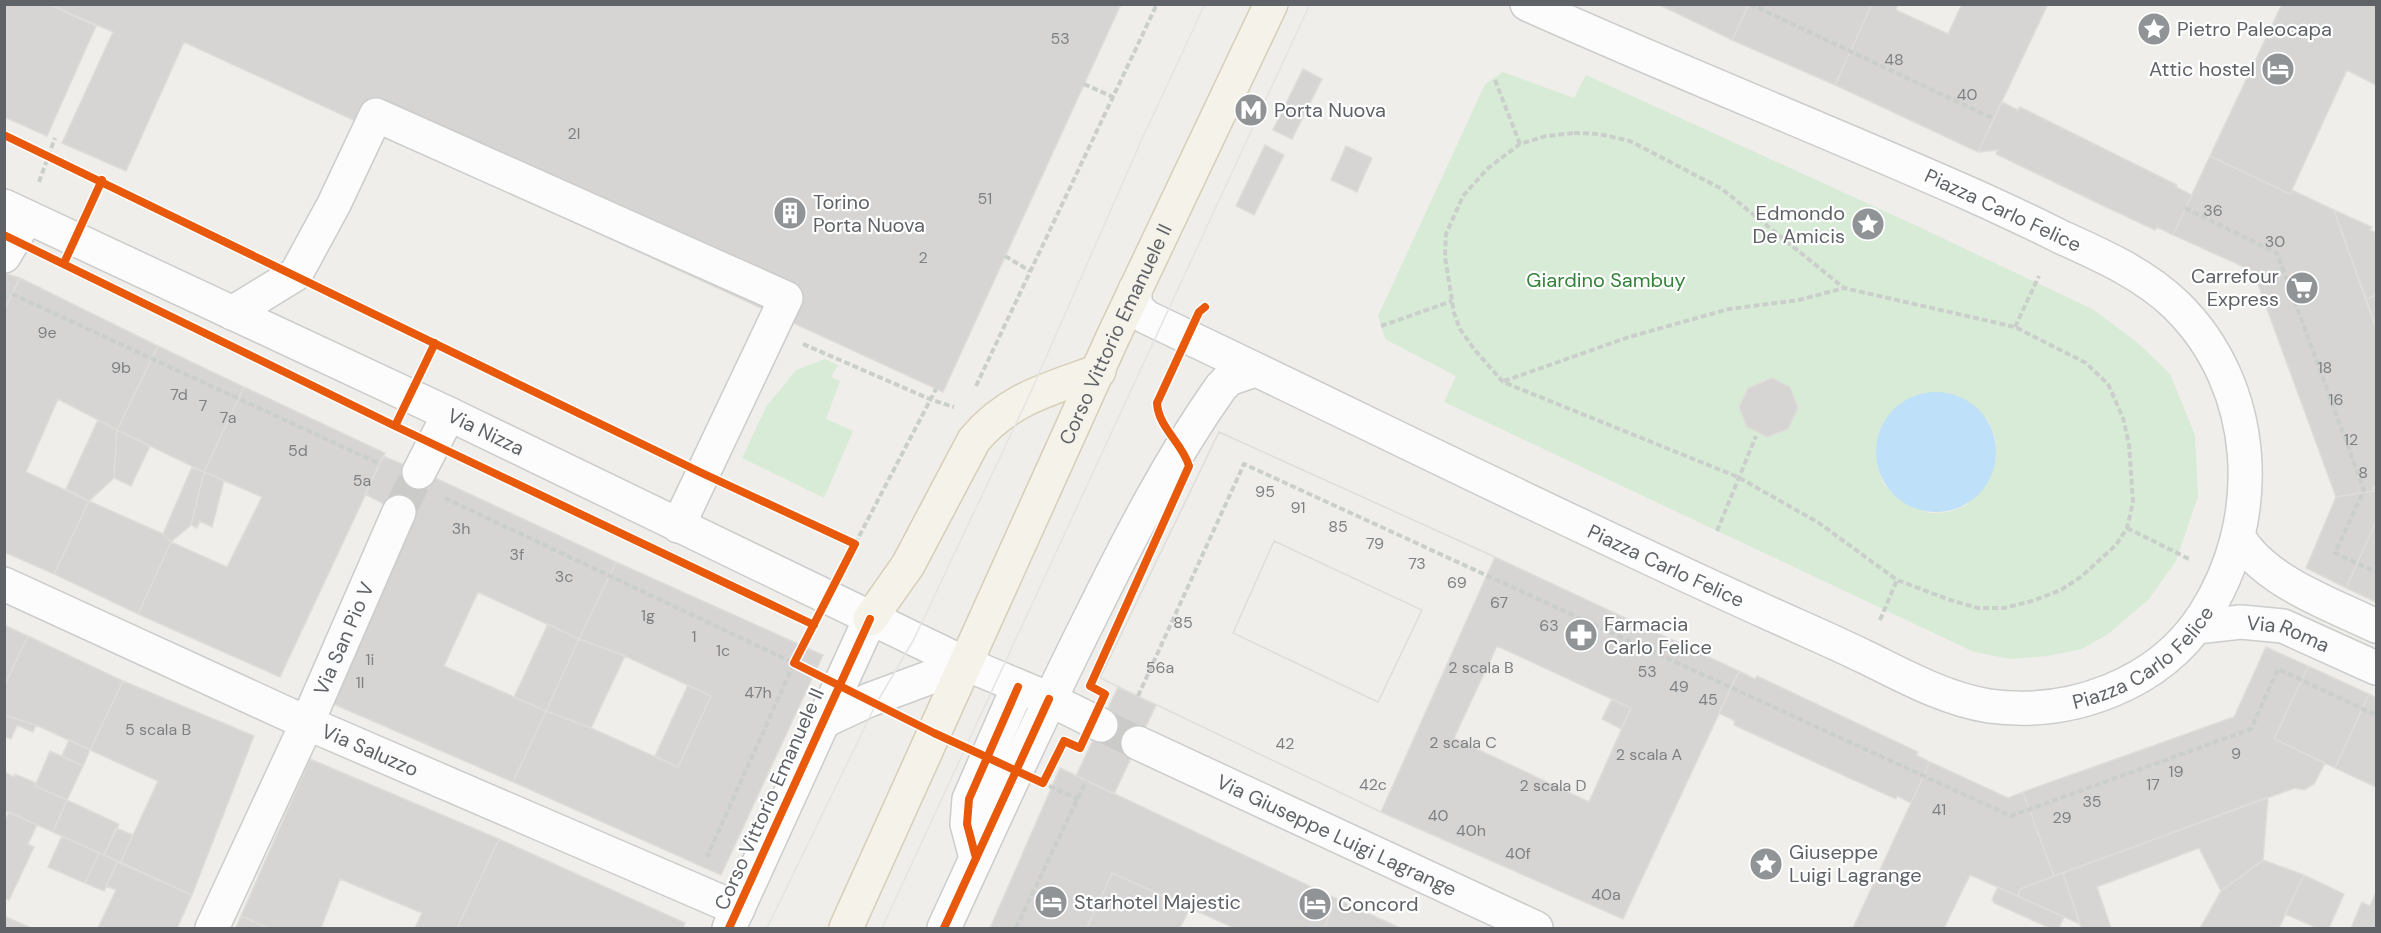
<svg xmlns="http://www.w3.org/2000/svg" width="2381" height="933" font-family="'DM Sans',sans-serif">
<rect width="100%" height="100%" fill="#efeeea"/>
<path fill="#d8ebd6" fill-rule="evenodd" d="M1503 72 1574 98 1586 75 1917 226 2094 310 2139 344 2170 374 2195 435 2198 496 2176 561 2149 599 2108 634 2082 649 2047 656 2011 659 1974 652 1444 402 1456 376 1385 339 1378 316 1485 84ZM1772 378 1790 387 1798 408 1788 429 1767 437 1747 427 1739 407 1748 388ZM1987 418 1995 437 1996 458 1967 505 1949 512 1930 513 1896 497 1883 483 1877 465Z
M825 359 838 365 831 377 840 381 826 419 853 431 824 498 742 458 766 407 796 370Z"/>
<path fill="#bfe0f9" d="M1876 452a60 60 0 1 1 120 0a60 60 0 1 1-120 0Z"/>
<path fill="#d6d5d3" stroke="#deddd9" stroke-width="1.5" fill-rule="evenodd" d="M4 4H48L96 26 47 136 4 117Z
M48 4H1121L943 392 184 42 126 171 62 143 113 32Z
M1658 4H1749L1732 40Z
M1749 4H1872L1835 85 1732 40Z
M1872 4H1898L1896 10 1948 34 1962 4H2048L1978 152 1835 85Z
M2282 4H2376V85L2347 70 2290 194 2210 156Z
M1303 69 1322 79 1292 139 1273 130Z
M2002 102 2018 110 2020 107 2177 185 2176 187 2192 195 2173 235 2157 227 2155 230 2106 207 1996 154 1998 150 1978 152Z
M1265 145 1284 155 1254 215 1236 206Z
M1346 146 1372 158 1357 192 1331 180Z
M2210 156 2290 194 2292 190 2334 210 2376 329V488L2373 487 2374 491 2336 497 2253 271 2173 235Z
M2334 210 2372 227 2370 230 2376 233V295L2366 299Z
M4 273 20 278 4 310Z
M20 278 158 346 117 430 58 399 26 472 89 501 54 574 4 552V310Z
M2376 295V327L2366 299Z
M158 346 244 387 204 472 117 430Z
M1772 378 1790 387 1798 408 1788 429 1767 437 1747 427 1739 407 1748 388Z
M244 387 385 453 280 677 138 614 171 542 227 567 262 497 204 472Z
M98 420 117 430 114 478 89 501 66 489Z
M117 430 150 446 131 486 114 478Z
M1219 432 1495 557 1381 812 1100 678ZM1274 541 1422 610 1378 702 1233 633Z
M1219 432 1495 557 1381 812 1100 678ZM1274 541 1422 610 1378 702 1233 633Z
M383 456 433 477 428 490 413 516 399 512 365 494Z
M192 467 204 472 191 525 171 542 163 534Z
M204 472 224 481 212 527 200 521 197 528 191 525Z
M433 477 616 562 579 639 478 592 444 666 546 711 513 782 329 702 413 516 428 490Z
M2373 487 2376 488V522L2346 588 2306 568 2336 497 2374 491Z
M89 501 163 534 171 542 138 614 54 574Z
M2376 522V602L2346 588Z
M1495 557 1739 671 1623 919 1381 812ZM1497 646 1631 708 1589 802 1454 738Z
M616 562 823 655 721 875 513 782 546 711 591 728 678 767 711 696 625 656 579 639Z
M548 624 579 639 546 711 514 697Z
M4 625 28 636 4 686Z
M28 636 123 681 90 750 36 725 4 715V686Z
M579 639 625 656 591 728 546 711Z
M2266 647 2308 666 2274 739 2325 763 2314 784 2304 790 2295 788 2054 876 2023 792 2234 717Z
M2308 666 2369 694 2335 768 2274 739Z
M1739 671 1755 679 1757 676 1918 752 1916 755 1930 762 1911 803 1897 796 1896 799 1845 776 1734 725 1735 721 1719 713Z
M123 681 254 736 192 895 120 863 158 781 90 750Z
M688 685 711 696 678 767 655 756Z
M1118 687 1156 705 1114 794 1076 776Z
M2369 694 2376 698V787L2335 768Z
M1612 699 1631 708 1621 729 1602 719Z
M4 715 36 725 33 732 17 725 11 739 4 736Z
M69 740 90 750 83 766 62 756Z
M50 751 83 766 67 800 35 786Z
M310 759 499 839 457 928H415L422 913 340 879 321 928H268L241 916Z
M1930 762 2008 798 2023 792 2054 876 2020 889 2018 896 1970 875 1944 928H1853Z
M1060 768 1337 899 1324 928H1234L1112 873 1087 928H990Z
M4 772 14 777 15 774 36 783 35 786 67 800 53 832 4 810Z
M2268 797 2263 860 2221 891 2199 848 2097 887 2111 928H2081L2063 873Z
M67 800 119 824 104 855 53 832Z
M9 812 37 825 28 844 34 847 9 900 4 898V822Z
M116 828 133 835 120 863 104 855Z
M62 836 99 853 85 883 48 867Z
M499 839 685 923 683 928H457Z
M99 853 118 861 104 891 85 883Z
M2263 860 2304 875 2279 928H2200L2221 891Z
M118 861 192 895 177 928H98L116 890 106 886Z
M1112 873 1190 908 1180 928H1087Z
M2063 873 2080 924 2018 896 2020 889Z
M2304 875 2344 894 2329 928H2317L2285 914Z
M1998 887 2064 917 2059 928H2050L1994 903 1992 899Z
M2376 892V928H2351L2362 902 2370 906Z
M1337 899 1400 928H1324Z
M4 916 31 928H4Z
M241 916 268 928H236Z"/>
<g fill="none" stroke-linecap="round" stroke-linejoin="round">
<path stroke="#cbcbca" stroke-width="33" stroke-dasharray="33 16" stroke-linecap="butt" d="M399 512 419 472
M1101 725 1138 743"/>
<defs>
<g id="minor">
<path id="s1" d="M4 206 449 414 966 664 1049 699 1101 725"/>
<path d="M4 256 27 217"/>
<path id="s2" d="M1135 290V306L1146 317C1355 416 1562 520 1773 615 1804 629 1834 642 1865 657 1904 676 1945 699 1989 706 2070 717 2159 685 2204 615 2266 519 2259 386 2176 305 2144 274 2101 255 2061 237 2031 222 2001 208 1970 194 1823 129 1674 70 1527 4"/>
<path d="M232 313 296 274 334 204 376 115 786 298 678 526"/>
<path d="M419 472 449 414"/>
<path d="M2238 536C2263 581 2331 604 2376 626"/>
<path id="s3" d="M4 584 307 723 738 909"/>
<path id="s4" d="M2196 627 2241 622 2283 626 2376 668"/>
<path d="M822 722 869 700 966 664"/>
<path id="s5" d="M1138 743 1536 928"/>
<path d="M976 858 967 824 969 799 1018 687"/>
<path id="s6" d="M212 928 307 723 399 512"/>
<path d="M729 928 870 619"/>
<path d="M944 928C992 824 1039 719 1091 616 1130 537 1170 459 1221 387L1229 379 1255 370"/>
</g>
<g id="major">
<path d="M870 619 908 565 974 440C1009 398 1050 389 1099 371"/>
<path id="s7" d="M846 928 1112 339 1271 4"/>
</g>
</defs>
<use href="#minor" stroke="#cbcccc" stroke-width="36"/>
<use href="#major" stroke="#d7ceb8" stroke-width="36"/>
<path stroke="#cacfcc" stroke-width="4" stroke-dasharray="6 3" stroke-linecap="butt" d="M1750 4 1994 119
M1495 80 1520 144
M1084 84 1113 97
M1574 133 1599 134 1630 141 1722 189 1844 288 2015 327 2086 363 2108 384 2123 418 2129 444 2133 502 2127 528 2116 545 2082 576 2061 590 2032 601 2004 608H1978L1950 600 1897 580 1819 523 1738 477 1503 382 1474 349 1460 329 1454 313 1445 257 1446 234 1463 196 1488 168 1520 144 1546 136Z
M39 182 55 138
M2185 208 2277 253 2364 490 2335 553 2376 572
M1005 256 1030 271
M12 294 380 464
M1381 326 1452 301
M2015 327 2039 276
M803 344 932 400 954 407
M1504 381 1629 337 1729 309 1799 300 1844 288
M976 386 1157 4
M445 498 794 663 707 857
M2127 528 2191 560
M1717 531 1756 436
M855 544 936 389
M1880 620 1897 580
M1138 696 1244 464 2011 816 2251 729 2278 669 2376 715
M1049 786 1078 799
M1016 928 1086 781"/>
<use href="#minor" stroke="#fdfcfc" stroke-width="33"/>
<use href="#major" stroke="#f4f2e9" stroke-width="33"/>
<path stroke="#e4e4e4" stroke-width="1.5" d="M767 928 876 704 914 639 1029 396 1142 139 1205 4
M882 928 1310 4"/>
<defs>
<path id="cycleway" d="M4 135 704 474 855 544 794 663 934 733 1043 783 1064 741 1080 748 1105 694 1090 686 1189 466C1183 444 1158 427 1157 403L1199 312 1205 307
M4 235 395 426 814 625
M64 263 102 180
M395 426 435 343
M976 858 967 824 969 799 1018 687
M729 928 870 619
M944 928 1049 699"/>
</defs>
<use href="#cycleway" stroke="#fff" stroke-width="11"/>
<use href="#cycleway" stroke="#e8590c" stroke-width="8"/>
</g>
<defs>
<symbol id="sight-disc" viewBox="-11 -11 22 22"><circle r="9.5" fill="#919496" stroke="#fff"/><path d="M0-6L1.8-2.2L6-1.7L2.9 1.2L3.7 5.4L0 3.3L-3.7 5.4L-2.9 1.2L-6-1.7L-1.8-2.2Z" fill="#fff"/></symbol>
<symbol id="hotel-disc" viewBox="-11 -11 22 22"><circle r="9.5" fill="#919496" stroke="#fff"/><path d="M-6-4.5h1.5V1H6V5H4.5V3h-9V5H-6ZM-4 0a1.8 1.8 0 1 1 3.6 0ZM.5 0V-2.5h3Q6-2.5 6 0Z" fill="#fff"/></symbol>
<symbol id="metro-disc" viewBox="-11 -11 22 22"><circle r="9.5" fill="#919496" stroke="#fff"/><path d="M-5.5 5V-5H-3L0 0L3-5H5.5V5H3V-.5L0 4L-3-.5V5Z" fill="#fff"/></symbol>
<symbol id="building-disc" viewBox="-11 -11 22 22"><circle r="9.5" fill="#919496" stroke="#fff"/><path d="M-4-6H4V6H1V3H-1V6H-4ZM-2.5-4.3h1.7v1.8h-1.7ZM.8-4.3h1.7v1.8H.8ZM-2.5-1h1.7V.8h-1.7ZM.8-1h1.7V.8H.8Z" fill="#fff"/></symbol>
<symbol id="supermarket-disc" viewBox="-11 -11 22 22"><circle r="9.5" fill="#919496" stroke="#fff"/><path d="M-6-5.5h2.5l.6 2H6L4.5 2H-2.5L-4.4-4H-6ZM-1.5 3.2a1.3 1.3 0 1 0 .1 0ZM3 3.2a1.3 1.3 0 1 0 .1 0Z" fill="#fff"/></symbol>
<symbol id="pharmacy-disc" viewBox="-11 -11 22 22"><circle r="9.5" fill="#919496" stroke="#fff"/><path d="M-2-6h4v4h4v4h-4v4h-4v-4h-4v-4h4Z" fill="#fff"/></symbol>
</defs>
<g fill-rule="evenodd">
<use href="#sight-disc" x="2135" y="10" width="38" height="38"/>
<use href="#hotel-disc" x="2259" y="50" width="38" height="38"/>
<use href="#metro-disc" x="1232" y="91" width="38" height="38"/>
<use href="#building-disc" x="771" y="194" width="38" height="38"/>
<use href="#sight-disc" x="1849" y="205" width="38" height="38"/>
<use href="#supermarket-disc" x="2283" y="269" width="38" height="38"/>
<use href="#pharmacy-disc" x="1562" y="616" width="38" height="38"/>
<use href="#sight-disc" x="1747" y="845" width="38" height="38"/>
<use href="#hotel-disc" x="1032" y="883" width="38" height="38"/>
<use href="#hotel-disc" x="1296" y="885" width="38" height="38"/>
</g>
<g text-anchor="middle" stroke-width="4.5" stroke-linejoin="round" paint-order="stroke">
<g font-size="16" fill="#7e8184">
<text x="1060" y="44">53</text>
<text x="1894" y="65">48</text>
<text x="1967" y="100">40</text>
<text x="574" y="139">2l</text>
<text x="985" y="204">51</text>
<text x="2213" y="216">36</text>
<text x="2275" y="247">30</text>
<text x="923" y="263">2</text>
<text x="47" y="338">9e</text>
<text x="121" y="373">9b</text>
<text x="2325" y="373">18</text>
<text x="179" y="400">7d</text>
<text x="2336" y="405">16</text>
<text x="203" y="411">7</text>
<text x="228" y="423">7a</text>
<text x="2351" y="445">12</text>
<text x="298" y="456">5d</text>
<text x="2363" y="478">8</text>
<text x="362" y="486">5a</text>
<text x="1265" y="497">95</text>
<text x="1298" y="513">91</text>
<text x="1338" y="532">85</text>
<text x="461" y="534">3h</text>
<text x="1375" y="549">79</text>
<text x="517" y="560">3f</text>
<text x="1417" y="569">73</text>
<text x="564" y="582">3c</text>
<text x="1457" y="588">69</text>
<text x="1499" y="608">67</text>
<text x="648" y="621">1g</text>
<text x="1183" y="628">85</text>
<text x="1549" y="631">63</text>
<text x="694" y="642">1</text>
<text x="723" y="656">1c</text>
<text x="370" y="665">1i</text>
<text x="1160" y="673">56a</text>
<text x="1481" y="673">2 scala B</text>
<text x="1647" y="677">53</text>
<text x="360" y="688">1l</text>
<text x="1679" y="692">49</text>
<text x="758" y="698">47h</text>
<text x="1708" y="705">45</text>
<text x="158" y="735">5 scala B</text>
<text x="1463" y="748">2 scala C</text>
<text x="1285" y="749">42</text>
<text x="2236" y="759">9</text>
<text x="1649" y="760">2 scala A</text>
<text x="2176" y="777">19</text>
<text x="1373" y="790">42c</text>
<text x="2153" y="790">17</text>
<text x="1553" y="791">2 scala D</text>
<text x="2092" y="807">35</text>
<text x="1939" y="815">41</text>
<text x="1438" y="821">40</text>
<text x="2062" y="823">29</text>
<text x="1471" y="836">40h</text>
<text x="1518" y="859">40f</text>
<text x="1606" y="900">40a</text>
</g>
<g font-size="20" fill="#5f6368" stroke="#fff" text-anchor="start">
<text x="2177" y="36">Pietro Paleocapa</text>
<text x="2255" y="76" text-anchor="end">Attic hostel</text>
<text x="1274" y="117">Porta Nuova</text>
<text x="813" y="209">Torino<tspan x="813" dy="23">Porta Nuova</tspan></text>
<text x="1845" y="220" text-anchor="end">Edmondo<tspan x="1845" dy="23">De Amicis</tspan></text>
<text x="2279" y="283" text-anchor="end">Carrefour<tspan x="2279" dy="23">Express</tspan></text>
<text x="1604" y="631">Farmacia<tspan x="1604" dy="23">Carlo Felice</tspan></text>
<text x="1789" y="859">Giuseppe<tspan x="1789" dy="23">Luigi Lagrange</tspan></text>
<text x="1074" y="909">Starhotel Majestic</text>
<text x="1338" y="911">Concord</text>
</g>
<g font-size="20" fill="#5f6368" stroke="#fff">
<text transform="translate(2003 210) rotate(25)" y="7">Piazza Carlo Felice</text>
<text dy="7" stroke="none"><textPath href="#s7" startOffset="652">Corso Vittorio Emanuele II</textPath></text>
<text dy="7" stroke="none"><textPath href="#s1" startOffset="532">Via Nizza</textPath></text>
<text dy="7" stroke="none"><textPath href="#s2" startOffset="608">Piazza Carlo Felice</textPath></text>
<text dy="7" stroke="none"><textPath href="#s4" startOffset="94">Via Roma</textPath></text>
<text dy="7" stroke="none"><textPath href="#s6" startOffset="318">Via San Pio V</textPath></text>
<text dy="7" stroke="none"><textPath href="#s2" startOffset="1130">Piazza Carlo Felice</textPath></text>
<text dy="7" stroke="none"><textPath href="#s3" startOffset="402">Via Saluzzo</textPath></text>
<text transform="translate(769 799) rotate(-66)" y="7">Corso Vittorio Emanuele II</text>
<text dy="7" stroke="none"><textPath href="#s5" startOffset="219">Via Giuseppe Luigi Lagrange</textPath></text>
</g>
<g font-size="20" fill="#348238" stroke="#fff">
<text x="1606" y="287">Giardino Sambuy</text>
</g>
</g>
<rect width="2381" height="933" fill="none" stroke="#5f6368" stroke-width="12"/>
</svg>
